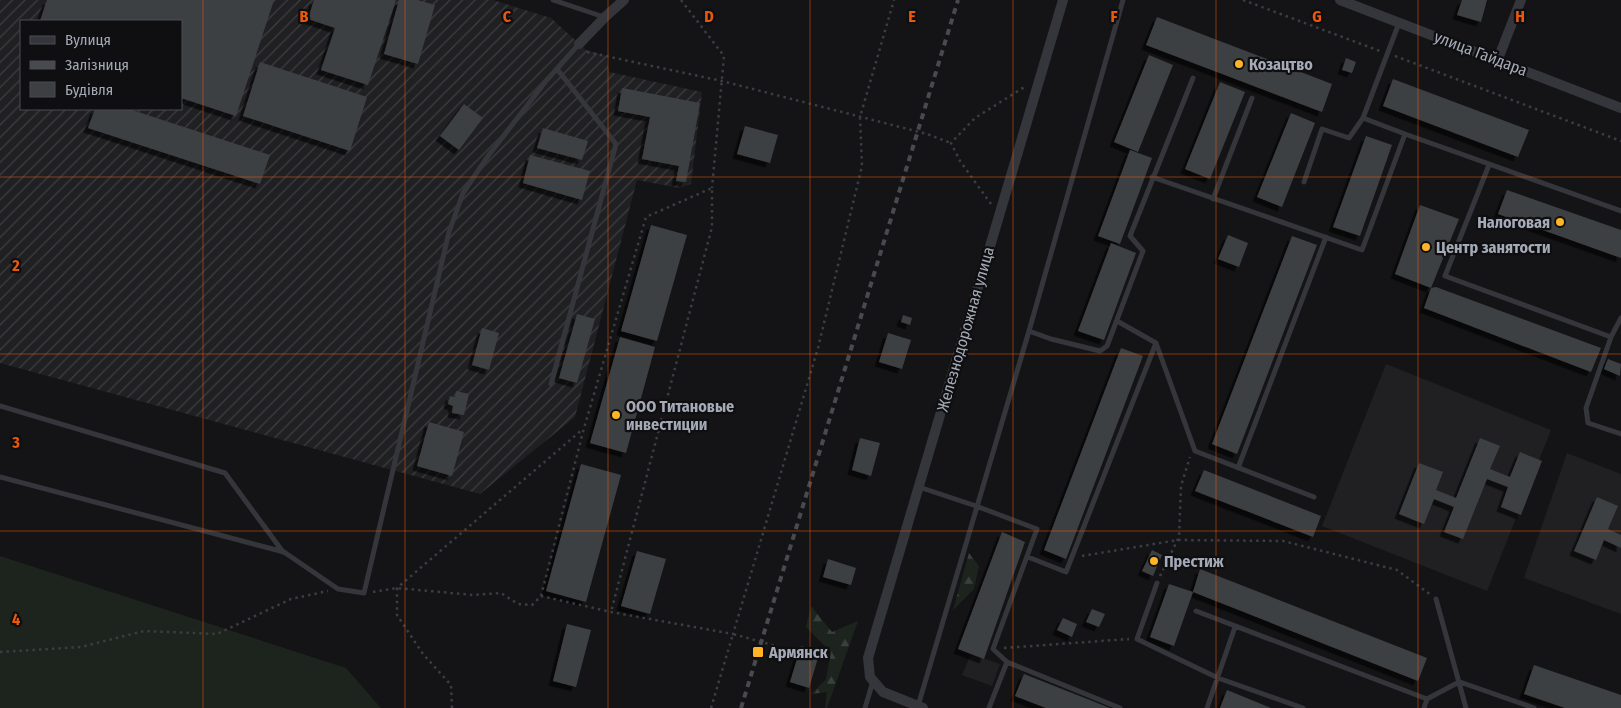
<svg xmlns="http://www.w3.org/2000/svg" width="1621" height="708" font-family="'Fira Sans Condensed',sans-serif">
<defs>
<pattern id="industrial-furrows" width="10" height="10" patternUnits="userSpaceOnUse" patternTransform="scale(1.25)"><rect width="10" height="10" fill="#202023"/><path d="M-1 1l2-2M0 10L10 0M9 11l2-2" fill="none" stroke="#3d3e41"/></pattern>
<pattern id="forest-firs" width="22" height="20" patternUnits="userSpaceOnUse" patternTransform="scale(1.25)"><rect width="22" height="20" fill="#1c241d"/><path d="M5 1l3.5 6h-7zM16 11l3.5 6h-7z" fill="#3a413c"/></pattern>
<filter id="shadow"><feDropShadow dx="-4.5" dy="4.5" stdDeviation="0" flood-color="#0009"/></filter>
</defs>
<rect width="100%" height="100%" fill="#141416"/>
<path fill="#202023" d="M1386 364 1551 430 1487 591 1322 526Z
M1567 453 1621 474V614L1524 578Z
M971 654 1000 664 992 686 962 675Z"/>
<path fill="url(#industrial-furrows)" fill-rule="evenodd" d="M0 0H493L551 18 586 50 606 56 609 72 702 92 691 184 679 188 637 180 575 417 480 494 0 363ZM21 21H181V109H21Z"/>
<path fill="#1c241d" d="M0 556 346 668 381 708H0Z"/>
<path fill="url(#forest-firs)" d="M969 553 979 566 974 589 953 610Z
M811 606 832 632 858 621 827 708H825L827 692 811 694 826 679 831 652 806 627Z"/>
<path fill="#3e3f43" filter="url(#shadow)" d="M47 0H274L236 116 181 98V21H40Z
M314 0H396L368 85 321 70 335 28 308 19Z
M399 0H418L435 5 418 64 384 54Z
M1462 0H1487L1481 22 1457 15Z
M1157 17 1332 84 1322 112 1146 45Z
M1149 55 1173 65 1138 152 1114 142Z
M1346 58 1356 62 1352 73 1342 70Z
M260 62 367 97 350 151 243 116Z
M1393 79 1529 130 1518 157 1383 106Z
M1220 82 1245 92 1210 179 1185 169Z
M622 88 700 103 686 182 676 181 679 166 642 159 650 117 618 111Z
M464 104 483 118 459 150 440 136Z
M95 109H129L270 155 260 184 88 128Z
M1291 113 1315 123 1282 207 1257 197Z
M745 126 778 135 770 163 737 154Z
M543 128 588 141 582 160 537 148Z
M1366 136 1392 145 1360 236 1333 227Z
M1130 150 1152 158 1120 244 1098 236Z
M530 155 590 171 582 200 523 183Z
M1507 190 1621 230V258L1498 214Z
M1420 205 1459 219 1431 288 1395 274Z
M651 225 687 235 657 341 621 331Z
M1228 235 1248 243 1239 267 1218 259Z
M1292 236 1317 245 1237 454 1212 444Z
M1111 243 1136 253 1104 340 1078 331Z
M1436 287 1601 348 1591 372 1424 308 1431 288Z
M577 314 595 319 577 383 559 378Z
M903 315 912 318 910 325 901 322Z
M482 328 499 333 489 370 472 365Z
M888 333 911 340 902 369 879 362Z
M620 337 655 347 626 453 590 443Z
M1121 348 1143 356 1066 559 1044 550Z
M1608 359 1621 364 1620 376 1604 369Z
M456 391 469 394 464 415 452 413 453 406 448 404 450 396 455 397Z
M429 422 464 432 452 476 417 466Z
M860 438 880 443 871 476 852 470Z
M1480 438 1500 446 1490 469 1510 477 1520 452 1542 461 1521 515 1501 507 1508 487 1487 479 1463 539 1444 532 1454 507 1434 499 1424 524 1399 514 1419 463 1443 472 1436 490 1456 498Z
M581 464 621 475 586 602 546 591Z
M1204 470 1321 516 1313 537 1195 491Z
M1597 497 1618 506 1608 529 1621 535V548L1604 540 1596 560 1574 551Z
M1002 532 1025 542 984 659 958 649Z
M1152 550 1162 555 1153 576 1142 571Z
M637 551 666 559 650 614 621 606Z
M828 559 856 568 851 585 823 577Z
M1200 569 1427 658 1418 681 1193 592Z
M1169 584 1193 592 1174 646 1150 637Z
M1092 609 1105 614 1099 627 1086 622Z
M1063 618 1077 624 1072 637 1057 630Z
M567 624 591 630 576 687 553 681Z
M801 646 820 651 809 688 790 682Z
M1534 665 1621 695V708H1565L1524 694Z
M1024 674 1110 708H1046L1015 696Z
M1227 690 1271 708H1220Z"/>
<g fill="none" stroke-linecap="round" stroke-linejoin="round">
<path stroke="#3b3d42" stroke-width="2.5" stroke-dasharray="2.5 4" stroke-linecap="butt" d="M681 0 724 56 712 188
M1243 0 1380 51
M587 52 722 81 927 134 951 143
M1395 56 1621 141
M991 204 960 161 951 143 975 118 1026 86
M1082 556 1178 540 1283 541 1397 570 1431 595
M1160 576 1179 537 1181 486 1190 457
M373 592 397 588 473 595 501 593 518 604 532 605 541 596 611 612 733 634 818 348 862 166 860 117 894 0
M541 596 584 428 646 217 712 188V227L611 612
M1004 648 1129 639
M0 652 81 647 144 631 217 634 291 599 328 591
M452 708 451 685 423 654 397 615V588L583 429
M711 708 733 634 776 646"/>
<path stroke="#35363b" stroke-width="5" d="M553 0 604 17
M1405 134 1621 211
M1489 165 1445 276 1611 337
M1152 177 1362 250 1405 134 1363 118 1399 23
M1304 182 1322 129 1349 138 1363 118
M1213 199 1252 98
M1621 318 1611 337 1586 408 1588 423 1621 434
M1029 331 1051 339 1100 351 1107 346 1143 251 1130 236 1193 78
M1156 343 1195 451 1314 497
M551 384 616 144 557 69
M0 406 225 473 283 552
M1238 468 1326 237
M0 477 284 552 338 589 364 593 449 232 463 193 488 156 546 81 579 44
M919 487 976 506 1037 529 993 649 1007 662 989 708
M1028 557 1066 572 1156 343 1117 321
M1157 583 1137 639 1218 678 1303 708
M1436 599 1466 708
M1196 611 1427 699
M1007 662 1120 708
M1460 682 1534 708
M918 706 1029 331 1123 0
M865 708 873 681
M1207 708 1235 627
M1424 708 1427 699 1459 682"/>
<path stroke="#35363b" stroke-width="10" d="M1340 0 1621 108
M579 44 605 17 624 0
M1498 59 1521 0
M923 708 883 692 870 677 868 658 1063 0"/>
<path stroke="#484a50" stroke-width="4" stroke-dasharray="6 5" stroke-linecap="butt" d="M741 708 958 0"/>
</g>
<path fill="none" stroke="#e8590c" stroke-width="1" stroke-opacity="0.55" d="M203 0V708M405 0V708M608 0V708M810 0V708M1013 0V708M1216 0V708M1418 0V708M0 177H1621M0 354H1621M0 531H1621"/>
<g fill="#feb424" stroke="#0f0f11" stroke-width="2">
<circle cx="1239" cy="64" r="5"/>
<circle cx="1560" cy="222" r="5"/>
<circle cx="1426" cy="247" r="5"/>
<circle cx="616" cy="415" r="5"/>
<circle cx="1154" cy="561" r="5"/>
<rect x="752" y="646" width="12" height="12" rx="2.5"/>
</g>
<g text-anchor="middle" stroke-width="4.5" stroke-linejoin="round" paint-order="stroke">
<g font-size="16" fill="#a5aab7" stroke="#0f0f11">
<text transform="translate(1481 53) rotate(21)" y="6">улица Гайдара</text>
<text transform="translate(965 329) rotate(-74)" y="6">Железнодорожная улица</text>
</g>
<g font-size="16" font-weight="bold" fill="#a5aab7" stroke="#0f0f11" text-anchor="start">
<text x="1249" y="70">Козацтво</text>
<text x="1550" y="228" text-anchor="end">Налоговая</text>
<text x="1436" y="253">Центр занятости</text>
<text x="626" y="412">ООО Титановые<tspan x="626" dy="18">инвестиции</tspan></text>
<text x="1164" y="567">Престиж</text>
<text x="769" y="658">Армянск</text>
</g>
</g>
<g font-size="16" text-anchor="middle" font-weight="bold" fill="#e8590c" stroke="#0f0f11" stroke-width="4.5" stroke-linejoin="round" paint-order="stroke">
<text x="304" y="22">B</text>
<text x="507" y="22">C</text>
<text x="709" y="22">D</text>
<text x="912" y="22">E</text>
<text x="1114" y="22">F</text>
<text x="1317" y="22">G</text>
<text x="1520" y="22">H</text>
<text x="16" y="271">2</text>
<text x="16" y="448">3</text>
<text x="16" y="625">4</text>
</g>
<rect x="20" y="20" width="162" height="90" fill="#0f0f11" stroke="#4b4d53"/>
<rect x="30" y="36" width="25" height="8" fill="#35363b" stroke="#4b4d53"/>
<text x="65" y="45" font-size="15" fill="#a5aab7">Вулиця</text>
<rect x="30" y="61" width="25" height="8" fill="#484a50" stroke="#4b4d53"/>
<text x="65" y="70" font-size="15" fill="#a5aab7">Залізниця</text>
<rect x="30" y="82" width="25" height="15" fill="#3e3f43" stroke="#4b4d53"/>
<text x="65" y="95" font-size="15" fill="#a5aab7">Будівля</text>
</svg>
